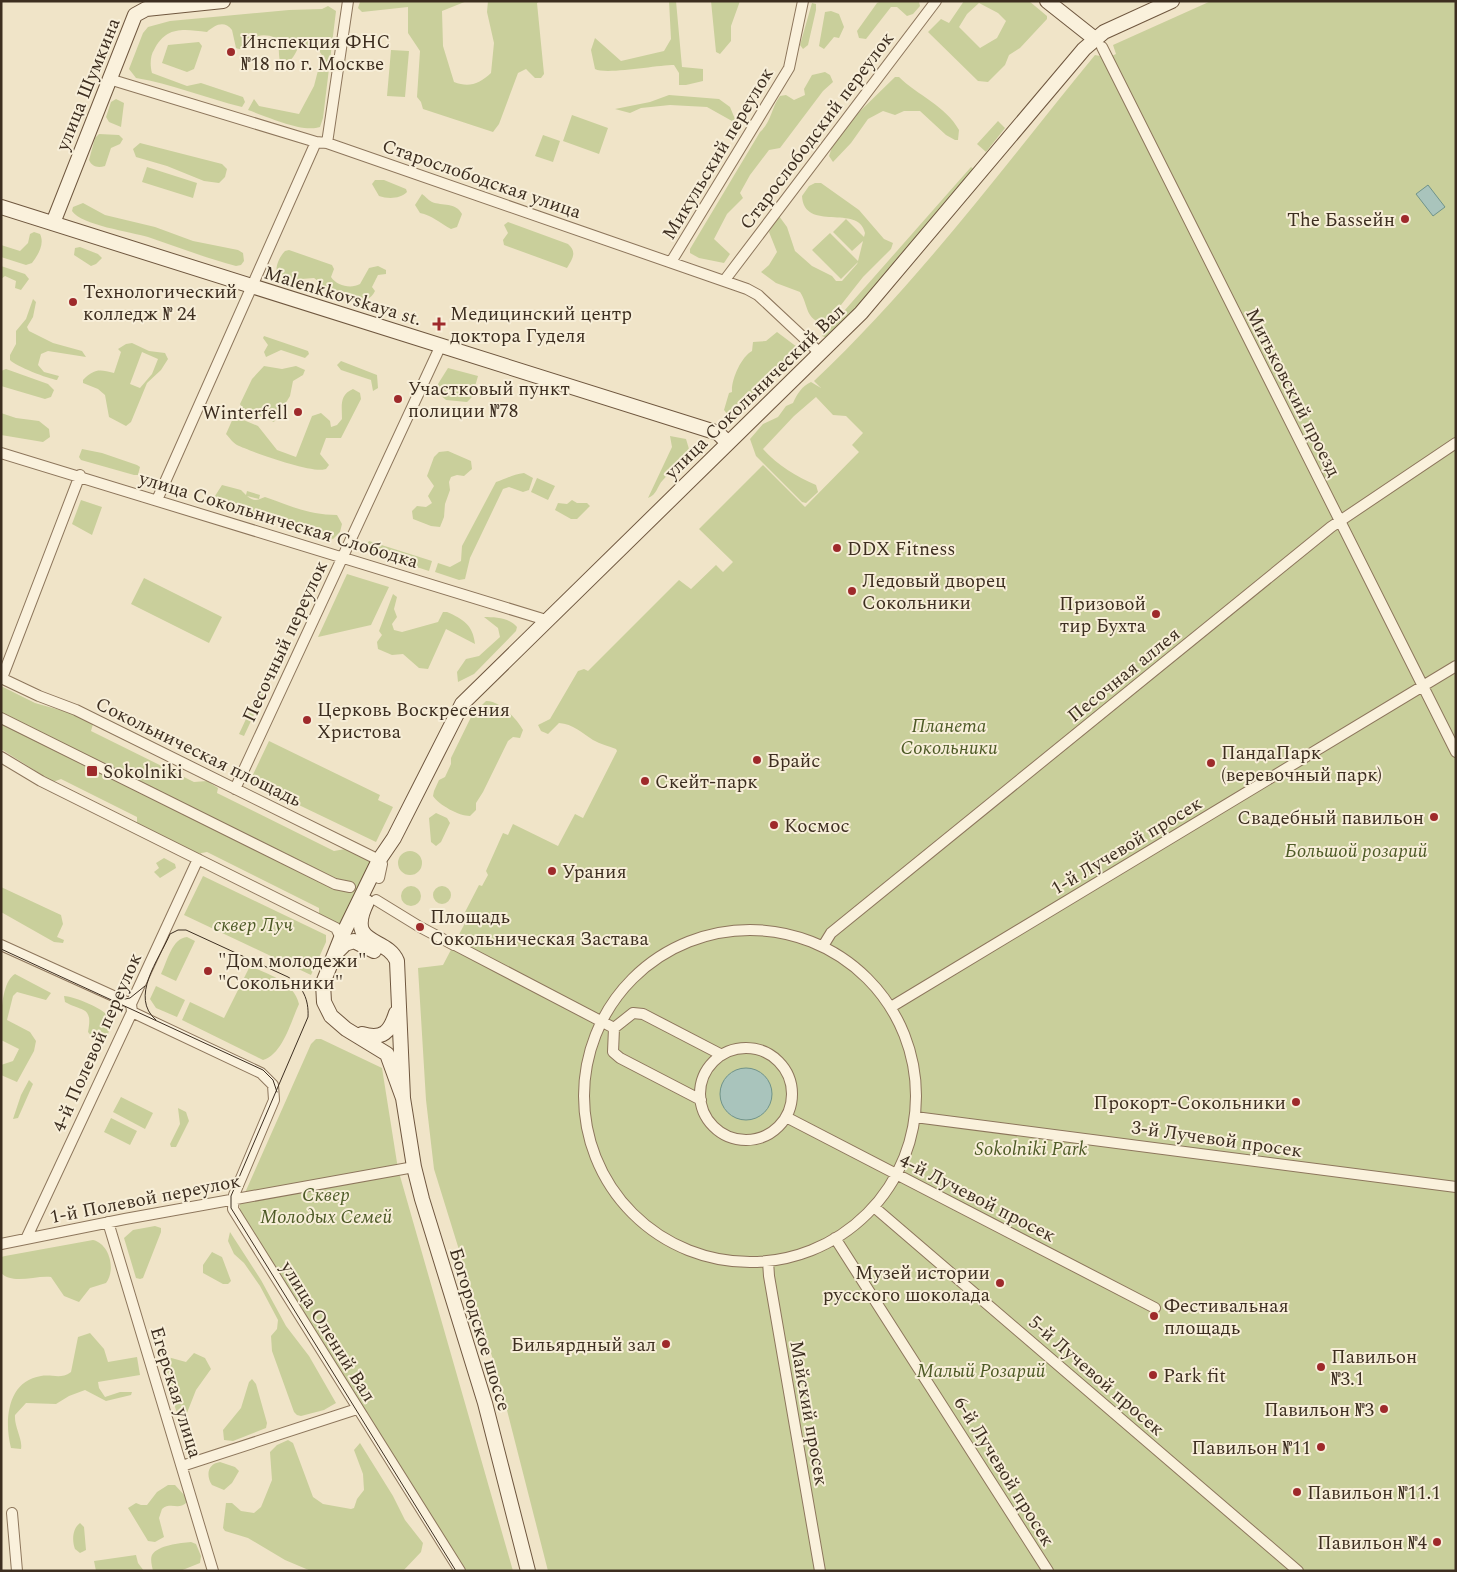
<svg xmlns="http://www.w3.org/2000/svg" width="1457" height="1572" font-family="Spectral,serif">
<rect width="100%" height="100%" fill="#f0e4c8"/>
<path fill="#c9cf9b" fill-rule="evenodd" d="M367 1H467L442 11 443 46 454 82C469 88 479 84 491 73L494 43 487 12 488 1H540L537 3 544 74 541 78H535L526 69 518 73 499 124 493 132 423 109 421 102 417 97 420 51 408 33V7L362 12 358 8 360 2Z
M669 1H676L682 67 703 69V81L686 85H679V73L674 65C657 65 606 75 595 69L591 50 595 38 621 61 664 51 671 39Z
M711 1H740L731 26V41L720 54 716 52Z
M881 1 919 2 920 6 913 14 907 16 897 7H891L866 39 859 38 857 31 877 3Z
M964 1H1029L1047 16V19L1020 48 1009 55 1005 65 988 82 978 81 928 32 941 19 949 23ZM979 3 998 13 1006 21 997 38 980 48 959 27 967 14Z
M1211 1H1456V1571H548L499 1379 434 1169 426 1100 418 968 443 965 464 925V914L479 885 482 886 488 875 486 871 503 833 508 835 513 824 558 846 575 814 583 818 617 751 616 749C609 746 600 744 593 740 582 733 573 724 559 723L548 734 541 731 538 725 550 719 578 671 584 669 588 671 679 580 691 589 716 565 723 572 733 562 699 529 763 465 805 507 859 452 852 445 863 433 846 416 833 415 816 397 794 416 763 449C777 465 797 477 816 485L818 492 806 503 802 502 756 456 750 439 763 424 778 417 786 406 793 403C797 394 802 386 811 382L821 388 814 381C918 283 1005 165 1095 55L1100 56 1103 60 1116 54 1113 45Z
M812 3 816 4V10L808 45 803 49 800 45Z
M328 6 336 11 323 118 320 127C302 133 266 116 248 110L254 99 259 106 299 114 314 86 322 55C316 46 310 44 299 46 295 54 291 66 280 61 278 53 280 44 276 38 248 27 250 54 236 48L232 30C224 20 215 25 207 32 183 29 166 26 154 50 150 56 150 66 152 73L187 86 201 83 243 97 245 102 242 107C206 98 172 84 136 78L129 69 143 33 148 27 170 21 289 10 322 9Z
M831 11 839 14 844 27 839 38 834 37 824 49 819 46 825 12Z
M199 42 202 46 194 69 187 72 162 63 168 45Z
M391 50 409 51 405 97 387 96Z
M825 72 830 75 833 82 823 91 780 148 769 150 750 175 740 193 743 198 727 214 714 239 730 254 724 263 699 258 690 253V249L760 132C772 121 771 108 780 96L786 95 794 100 805 95 804 89 812 75Z
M895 77H899C917 95 946 106 959 130L958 140H955L946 135 920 111H904L895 115 883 111 868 119 851 143 833 162 829 156 833 144 854 117Z
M669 95 719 99 730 107 735 119 732 121 707 107 670 105 641 108 630 113 615 109 650 102Z
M116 99 124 103 121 127 109 122 106 117 111 102Z
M572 115 608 128 599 154 563 141Z
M998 121 1005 128 986 152 977 144Z
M99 134 119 135 123 139 120 144 111 148 105 166C98 168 92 167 89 160L95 138Z
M543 135 560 141 553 162 535 156Z
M140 143 222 164 227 169 225 177 219 183 204 181 167 166 136 157 133 149Z
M147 167 197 183 193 198 142 182Z
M971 167 975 170 857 308 827 338 822 336Z
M375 180H384L406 189 407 192C400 199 388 199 379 196L372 184Z
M815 183H821L859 210 884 239 893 243 891 249 863 277 826 324C804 320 809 305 800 292L776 283 761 272 769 265 777 252 769 232 779 216 787 227 795 251 812 266 832 276 836 281H842L857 264 858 262 841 279 812 250 830 233 858 261 863 241 852 251 833 232 846 219 864 237 865 233C859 203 804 233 802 196L809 186Z
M422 194C425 196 428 200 432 202 442 206 456 202 462 214L457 227 451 229C440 223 431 215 420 213L415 205Z
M83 203 105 215 155 227 193 241 238 250 243 253 244 261 241 265 236 266C206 258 177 247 148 237 131 232 81 225 72 211L73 207Z
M508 222 568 244C577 252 573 258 567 268L504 245 503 240 508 233 504 225Z
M34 232 40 234C45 244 38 255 32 263L26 265 1 257V245L20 251 28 243 30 234Z
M80 247 98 254 102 258 96 264 91 266 74 255 75 248Z
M289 250 332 265 334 269 331 277C337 286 351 289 360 284L369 268 378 266 386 270V274L378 275 372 287 375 291C366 310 337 300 324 290 320 286 319 281 314 278L289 280 277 273C275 266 280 256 285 251Z
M1 266 25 274 29 279 21 290 15 288 16 281 5 276 1 279Z
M33 299 36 302 33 317 27 327 29 331 53 343 82 351 86 357 48 351 41 354 38 365 44 372 59 376 57 380C49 379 15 366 10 360V355L16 344V331L26 319Z
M777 332 797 347 796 353 751 396 747 402 732 416H729L724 410 729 393 732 392C731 380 741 357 752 351L753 342 766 341Z
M264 336 308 351 309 354 305 358 281 350 266 357 264 352 268 345 263 338Z
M132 343 149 351 165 353 168 359 161 370 147 383 131 422 126 426 109 417 105 395 98 389 83 383V380C94 369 99 369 114 373L121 352 118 349 126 344ZM142 352 158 359 152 374 140 388 130 384Z
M341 361 377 375 378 388 373 391 371 380 341 370 337 365Z
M264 366 282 369 296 366 305 370 303 375 293 381 290 396 274 422 242 408 240 404 252 379Z
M448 368 478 376 472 397 467 402 446 400 439 394 438 384Z
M6 369 48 384 54 390 51 397 45 399 1 386V371Z
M353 389 360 393 361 399 341 438H326L320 454 329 465 326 469C313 474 252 452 237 445 233 443 229 437 226 434L234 416 258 426 277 450 296 457 312 416 321 413 330 421 331 427 337 425 342 419C342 406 339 395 353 389Z
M1 413 16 418 39 421 49 429 50 437 43 442 1 435Z
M670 436 686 439 689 449C682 462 673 469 663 480 657 486 657 495 648 498L672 447Z
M82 449 102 453 137 465 140 467 138 475H134L81 460 79 457Z
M448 451 471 461 472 469 464 476 457 475 451 477 449 482 450 490 445 504 444 517 440 527 431 526 413 519 412 511 417 506 426 507 432 503 428 496 434 486 427 476 434 457 439 452Z
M524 473 533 478 529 490 523 492 509 487 503 489 470 558 465 579 459 580 435 572 438 563 450 567 461 561 462 546 496 482C506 479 513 474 524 473Z
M537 478 555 486 548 500 531 492Z
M222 485 241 490 246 495 247 491 260 495 259 499 247 496C254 502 258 500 265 497 291 506 309 515 337 515L342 524 340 532 333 539 277 522 268 515 256 512 250 514 221 504 215 496Z
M81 500 102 507 92 535 72 524Z
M572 500 577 503H587L590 506 577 519H571L555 510 558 503 567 504Z
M369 541 432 561 429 571 373 553 364 548Z
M347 574 389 587 371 625 318 637Z
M144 578 222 617 209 643 131 604Z
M393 594 397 597 394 609 397 617 392 624 394 630 402 632 438 622 443 612H447C463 619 473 625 475 644L446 629 428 669 419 668 403 654 392 655 378 649 377 642 382 635 379 631Z
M484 617C495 617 510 618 517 627L516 631 474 674 458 682 457 672 466 659 479 656 500 637 498 628Z
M265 678 270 680 244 736 239 734Z
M1 686 35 703 74 714 93 724 91 731 194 782 207 781 218 788 217 793 334 851 345 849 371 862 340 925 319 915V908L207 852 196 854 137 824V817L61 779 53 782 1 749Z
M486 701C499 700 517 719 523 730L520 738 513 737 508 741 483 792 476 803V810L470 816C459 816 439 805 433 796L434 791 439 780 445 777 451 764V758L472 715Z
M269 741 380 795 378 800 393 807 376 842 278 795V790L271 787 267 789 250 781Z
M436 813 447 818 450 823 441 842 436 846 431 842 429 818Z
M398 863a12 12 0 1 1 24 0a12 12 0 1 1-24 0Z
M164 858 175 864 176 868 160 878 154 872 159 868 156 863Z
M203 876 326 935V942L311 975 184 915Z
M433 895a9 9 0 1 1 18 0a9 9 0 1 1-18 0Z
M401 896a10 10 0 1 1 20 0a10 10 0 1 1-20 0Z
M1 887 61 915 63 924 57 937 64 940 63 943 54 942 1 912Z
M187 937 195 941 176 981 161 974C167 962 172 938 187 937Z
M250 966C269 975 293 981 299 1004 291 1021 283 1054 263 1060L182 1020 190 1002 224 1018Z
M15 974 51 993 46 1000 17 992 13 996 7 1020 30 1032 36 1041 34 1051 17 1082 1 1075V1065L13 1061 19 1049 1 1040C1 1021 0 983 15 974Z
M156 986 185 1000 177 1017 156 1008 150 999Z
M64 996C76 997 105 1009 111 1019L108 1035 102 1040 92 1037 88 1032C93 1006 83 1012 65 1002Z
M316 1039H321L382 1068 398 1169 513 1571H465L240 1212V1204L311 1044Z
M29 1080 33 1084 18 1118 13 1119 21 1095Z
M121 1097 153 1113 145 1129 113 1112Z
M178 1108 186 1112 189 1121 176 1147H171L170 1144 180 1124Z
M111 1118 137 1131 130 1145 104 1132Z
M155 1226 161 1228V1232L143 1278 140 1279 136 1278 124 1238 133 1230Z
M230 1232 261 1280 286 1326 309 1356 336 1403 324 1410 301 1416 297 1415 294 1412 272 1351 271 1336 277 1329 278 1320 260 1286 244 1263 234 1254 228 1241Z
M93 1240C110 1244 116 1270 106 1283L90 1288 79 1302 64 1296 51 1277C36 1275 13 1285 1 1273V1257L5 1256Z
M212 1252 222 1257 231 1281 228 1284H223L203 1273V1265Z
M90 1333 104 1349 108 1362 137 1357 140 1375 98 1382 99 1388 105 1397 120 1392H132L131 1395 106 1401 85 1390 69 1396 56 1404 26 1403 15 1415C14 1427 23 1439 21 1449L11 1448C4 1421 7 1381 41 1376 53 1374 60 1380 71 1372L78 1337Z
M194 1353 205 1358 211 1369 196 1390 185 1418 177 1413 159 1360 164 1356 186 1362Z
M252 1379 256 1384 267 1423 266 1428 233 1441 224 1440 223 1430 241 1408 249 1382Z
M288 1440 293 1443 313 1497 323 1504 351 1509 354 1508 357 1499 364 1490 363 1474 354 1450 360 1443 393 1496 405 1520 423 1543 421 1552 403 1571H311L285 1560 248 1538 225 1531 223 1528 226 1503H232L241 1511 254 1513 261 1507 272 1480 270 1452 277 1445Z
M220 1462 235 1467 239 1471 232 1483 224 1490 212 1485C206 1476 207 1464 220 1462Z
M168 1485H175L186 1497V1503C179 1510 170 1502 162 1509L159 1518 164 1537 155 1542 148 1541 128 1508 136 1503 141 1505H147L157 1492Z
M80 1523 84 1527 86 1550 80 1553 75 1549C72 1541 72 1529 80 1523Z
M191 1542 196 1544 201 1556 200 1563 180 1571H153C152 1566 150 1559 152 1555 158 1545 180 1543 191 1542Z
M136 1555 138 1563 144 1571H96L94 1561Z"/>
<path fill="#a9c4bc" stroke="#6f938a" d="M1428 185 1445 207 1433 216 1416 194Z
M720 1094a26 26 0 1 1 52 0a26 26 0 1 1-52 0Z"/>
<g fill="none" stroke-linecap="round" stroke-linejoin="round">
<defs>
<path id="street" d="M1102 47 1456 752
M109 79 316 142 327 143 747 289 758 295 821 354
M327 143 348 1
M671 262 789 68 803 1
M724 281 936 1
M1 453 546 620
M157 500 316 142
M1 678 39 696 76 710 379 860 382 864 379 878
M2 678 80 475
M1 718 335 884 350 887
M1 757 41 781 336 928 341 938
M235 789 441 345
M376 900 420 927 454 945
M584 1096a166 166 0 1 1 332 0a166 166 0 1 1-332 0Z
M1 945 131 1004
M457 946 614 1028
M823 946 831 933 1331 527 1456 443
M891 1007 1456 666
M132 1012 261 1073 273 1085 274 1100 234 1195 233 1209 460 1571
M700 1094a46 46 0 1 1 92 0a46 46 0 1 1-92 0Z
M701 1100 620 1058 613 1052 614 1028 633 1013 643 1014 722 1055
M786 1117 1155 1308
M915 1117 1456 1187
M874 1207 1298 1571
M108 1222 213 1571
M835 1238 1048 1571
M26 1239 132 1012 131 1004 198 859
M1 1244 125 1219 414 1167
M768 1261 769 1276 820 1571
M182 1466 357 1409
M12 1513 17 1571"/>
<path id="secondary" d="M1047 1 1095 39
M1 207 718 433 727 442
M53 223 135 15 146 9 223 1
M367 902C345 947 387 936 397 961L403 1098 414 1167 422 1199 485 1403 528 1571
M336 953 345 944 354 941 374 951
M362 1034C383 1040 390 1032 396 1013
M403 1098 387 1054 346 1029 331 1016 324 1002 323 983 341 938 379 860 394 838 462 704 861 313 1084 49 1104 32 1172 1"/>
</defs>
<use href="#street" stroke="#8d765c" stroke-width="12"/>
<use href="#secondary" stroke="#6f573f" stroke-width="16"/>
<use href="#street" stroke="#faf1dc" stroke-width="10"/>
<use href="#secondary" stroke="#faf1dc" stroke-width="14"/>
<path stroke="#3d2e20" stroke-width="1" d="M1 949 263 1070 273 1080 277 1092
M115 1001 130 998 145 986
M156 1020C129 997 159 960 170 934L178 930H186L288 977C303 986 309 1000 308 1017L231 1196V1208L456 1571"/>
</g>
<g fill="#9e2a2b" stroke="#f7eed8" stroke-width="2">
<circle cx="231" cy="52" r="5"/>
<circle cx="1405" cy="219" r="5"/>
<circle cx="73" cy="302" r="5"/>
<path d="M436.5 316.5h5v5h5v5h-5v5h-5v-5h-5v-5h5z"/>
<circle cx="398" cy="399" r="5"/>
<circle cx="298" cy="412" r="5"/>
<circle cx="837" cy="548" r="5"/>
<circle cx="852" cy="591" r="5"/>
<circle cx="1156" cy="614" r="5"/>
<circle cx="307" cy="720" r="5"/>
<circle cx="757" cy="760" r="5"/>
<circle cx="1211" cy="763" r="5"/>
<rect x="86" y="765" width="12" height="12" rx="2.5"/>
<circle cx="645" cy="781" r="5"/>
<circle cx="1434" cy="817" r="5"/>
<circle cx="774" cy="825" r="5"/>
<circle cx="552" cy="871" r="5"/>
<circle cx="420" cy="927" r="5"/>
<circle cx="208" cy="971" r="5"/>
<circle cx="1296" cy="1102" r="5"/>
<circle cx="1000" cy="1283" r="5"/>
<circle cx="1154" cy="1316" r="5"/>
<circle cx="666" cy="1344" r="5"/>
<circle cx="1321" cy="1367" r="5"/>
<circle cx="1153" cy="1375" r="5"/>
<circle cx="1384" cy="1409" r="5"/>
<circle cx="1321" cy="1447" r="5"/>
<circle cx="1297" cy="1492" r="5"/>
<circle cx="1437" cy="1542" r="5"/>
</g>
<g text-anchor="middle" stroke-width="4" stroke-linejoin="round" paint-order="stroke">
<g font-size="19" fill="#3d2e20" stroke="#f7eed8" text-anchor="start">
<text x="241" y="48">Инспекция ФНС<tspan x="241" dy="22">№18 по г. Москве</tspan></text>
<text x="1395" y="226" text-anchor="end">The Баssейн</text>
<text x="83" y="298">Технологический<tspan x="83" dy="22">колледж № 24</tspan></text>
<text x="450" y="320">Медицинский центр<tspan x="450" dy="22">доктора Гуделя</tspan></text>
<text x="408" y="395">Участковый пункт<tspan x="408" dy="22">полиции №78</tspan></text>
<text x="288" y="419" text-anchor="end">Winterfell</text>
<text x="847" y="555">DDX Fitness</text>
<text x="862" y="587">Ледовый дворец<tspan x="862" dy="22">Сокольники</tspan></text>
<text x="1146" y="610" text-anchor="end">Призовой<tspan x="1146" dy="22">тир Бухта</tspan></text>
<text x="317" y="716">Церковь Воскресения<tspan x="317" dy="22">Христова</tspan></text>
<text x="1221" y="759">ПандаПарк<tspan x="1221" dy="22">(веревочный парк)</tspan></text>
<text x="767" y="767">Брайс</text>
<text x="103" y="778">Sokolniki</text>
<text x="655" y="788">Скейт-парк</text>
<text x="1424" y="824" text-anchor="end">Свадебный павильон</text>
<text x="784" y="832">Космос</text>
<text x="562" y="878">Урания</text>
<text x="430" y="923">Площадь<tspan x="430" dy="22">Сокольническая Застава</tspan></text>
<text x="218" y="967">"Дом молодежи"<tspan x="218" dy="22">"Сокольники"</tspan></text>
<text x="1286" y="1109" text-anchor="end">Прокорт-Сокольники</text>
<text x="990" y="1279" text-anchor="end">Музей истории<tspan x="990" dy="22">русского шоколада</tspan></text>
<text x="1164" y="1312">Фестивальная<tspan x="1164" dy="22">площадь</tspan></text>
<text x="656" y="1351" text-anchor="end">Бильярдный зал</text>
<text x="1331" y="1363">Павильон<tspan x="1331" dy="22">№3.1</tspan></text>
<text x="1163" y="1382">Park fit</text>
<text x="1374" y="1416" text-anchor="end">Павильон №3</text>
<text x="1311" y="1454" text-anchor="end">Павильон №11</text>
<text x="1307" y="1499">Павильон №11.1</text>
<text x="1427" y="1549" text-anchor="end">Павильон №4</text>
</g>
<g font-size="19" fill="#3d2e20" stroke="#f7eed8">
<text transform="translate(87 84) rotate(-68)" y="7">улица Шумкина</text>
<text transform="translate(816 130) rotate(-53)" y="7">Старослободский переулок</text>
<text transform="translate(717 153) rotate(-59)" y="7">Микульский переулок</text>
<text transform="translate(482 178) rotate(19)" y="7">Старослободская улица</text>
<text transform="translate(343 295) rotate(17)" y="7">Malenkkovskaya st.</text>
<text transform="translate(754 391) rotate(-44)" y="7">улица Сокольнический Вал</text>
<text transform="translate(1294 392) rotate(63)" y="7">Митьковский проезд</text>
<text transform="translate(279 519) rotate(17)" y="7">улица Сокольническая Слободка</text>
<text transform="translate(284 641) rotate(-65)" y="7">Песочный переулок</text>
<text transform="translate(1123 674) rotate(-39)" y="7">Песочная аллея</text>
<text transform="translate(199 751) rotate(26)" y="7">Сокольническая площадь</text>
<text transform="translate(1126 845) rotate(-31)" y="7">1-й Лучевой просек</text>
<text transform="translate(96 1042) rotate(-66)" y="7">4-й Полевой переулок</text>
<text transform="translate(1217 1138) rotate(8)" y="7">3-й Лучевой просек</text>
<text transform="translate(978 1197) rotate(27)" y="7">4-й Лучевой просек</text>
<text transform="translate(145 1198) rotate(-11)" y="7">1-й Полевой переулок</text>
<text transform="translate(481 1329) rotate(73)" y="7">Богородское шоссе</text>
<text transform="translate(329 1331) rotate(58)" y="7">улица Олений Вал</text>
<text transform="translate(1097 1375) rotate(41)" y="7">5-й Лучевой просек</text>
<text transform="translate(177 1392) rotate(73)" y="7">Егерская улица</text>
<text transform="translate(810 1413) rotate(80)" y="7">Майский просек</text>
<text transform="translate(1005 1471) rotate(58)" y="7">6-й Лучевой просек</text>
</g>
<g font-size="19" font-style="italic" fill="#4d5a26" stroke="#f7eed8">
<text x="949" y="732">Планета<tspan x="949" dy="22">Сокольники</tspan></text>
<text x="1356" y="857">Большой розарий</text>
<text x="253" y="931">сквер Луч</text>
<text x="1031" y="1155">Sokolniki Park</text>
<text x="326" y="1201">Сквер<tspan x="326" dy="22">Молодых Семей</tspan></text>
<text x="981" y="1377">Малый Розарий</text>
</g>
</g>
<rect width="1457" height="1572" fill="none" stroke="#3d2e20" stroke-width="5"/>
</svg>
